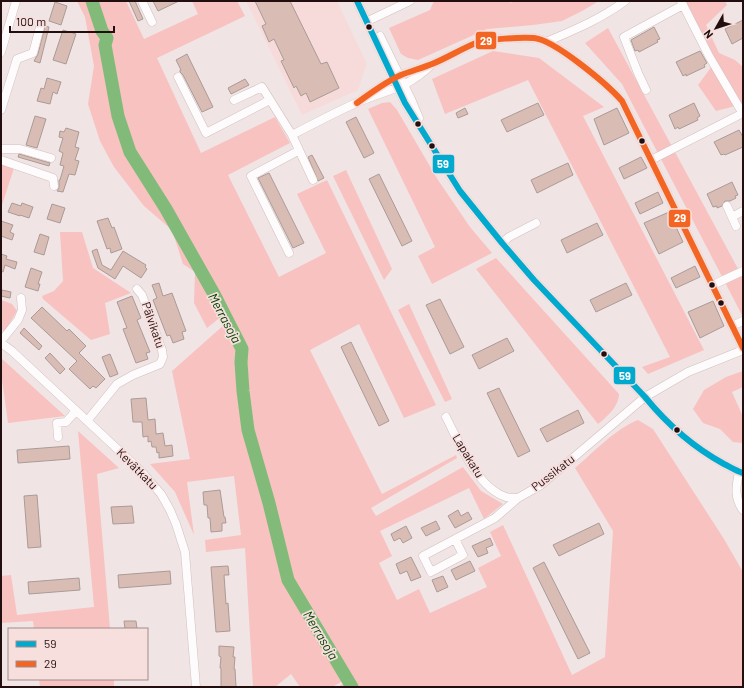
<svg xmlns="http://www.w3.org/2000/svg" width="744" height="688" font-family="Barlow,sans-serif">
<rect width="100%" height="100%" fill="#f1e4e4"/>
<path fill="#f7dbda" d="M246 1H337L367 64 358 90 302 115Z"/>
<path fill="#f8c2c0" d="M77 1H126L144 39 198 14 192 1H237L245 16 157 58 201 153 275 117 290 143 228 175 279 277 326 253 297 194 327 180 436 405 404 418 359 324 310 350 382 494 456 455 457 458 371 508 376 516 463 467 481 491 503 504 484 519 469 488 380 531 392 556 379 563 397 600 419 589 430 613 487 587 478 568 501 556 490 532 503 525 572 675 605 657 613 531 575 468C594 452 615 429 638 420L653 429 724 539 743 572V687H338L352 678 292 577 252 428 246 347 228 311 207 328 194 303 195 272 183 264 172 230 144 206 114 167 100 141 88 104 94 66 85 17Z
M434 1H509L510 3 515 1H599L582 11 562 21 533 25 487 29 418 60 408 58 401 54 389 28 430 10Z
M685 1H725L727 5 706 25 719 53 735 60 743 67V104L716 111 698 85 715 62Z
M608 28 743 278V317L622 84 585 43Z
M493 51 539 58 604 107 583 116 704 350 648 374 642 367 670 357 528 80 445 114 432 79Z
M390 102 397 110 438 180 470 227 492 253 432 284 418 256 435 247 368 109 382 103Z
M1 164 14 168 1 208Z
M346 170 392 269 384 280 333 176Z
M60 232H82L93 268 131 293 105 303 110 334 91 340 43 299 42 296 54 291 63 281Z
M496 258 619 394C619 406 607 417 598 424L476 269Z
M1 300 12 304 17 311 5 331 1 330Z
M409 304 452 399 445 402 398 310Z
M225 324 239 351 242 412 244 431 285 582 343 681 332 687H300L291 674 275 687H253L245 548 206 552 205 540 241 535 234 476 187 482 194 535 175 492 150 464 190 459 172 371Z
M1 358 65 416 8 423 1 372Z
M743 371V387L732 392 743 417V443L733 442 720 429 703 423 693 409 704 390 726 377Z
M78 431 119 468 97 474 110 629H34L33 621 1 623V576L11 575 17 615 94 607Z
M39 679H114V687H40Z"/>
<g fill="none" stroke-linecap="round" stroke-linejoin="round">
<path stroke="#82bb79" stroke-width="13" d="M92 1 102 31 107 38 105 45 118 116 130 152 166 209 214 294 242 349 241 362 243 391 248 430 269 503 288 580 352 687"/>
</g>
<path fill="#d9bdb4" stroke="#aa9b97" d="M129 1H135L143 19 138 21Z
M153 1H179L158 11Z
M255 1H290L321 64 327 62 339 88 310 102 306 93 301 96 296 86 294 88 281 61 284 60 274 39 269 42 262 26 266 24Z
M55 2 67 6 61 25 49 21Z
M743 20V38L732 44 725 29Z
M45 26 49 27 40 63 34 61 38 54Z
M654 27 660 39 657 40 658 42 639 52 638 50 635 51 631 40Z
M63 30 76 34 66 64 53 60Z
M700 51 707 63 704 65 705 67 686 76V74L683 76 676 62Z
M187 54 213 107 202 112 183 75 180 72V70H181L176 60Z
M47 78 61 82 57 94 53 92 50 104 37 101 41 88 44 89Z
M245 79 249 85 231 94 228 88Z
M538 103 544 115 507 132 501 120Z
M694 103 700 116 697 118 698 120 679 129 678 127 675 129 669 115Z
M465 108 468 114 458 118 456 113Z
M617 108 629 133 604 145 594 119Z
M35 116 46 119 37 148 26 145Z
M356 117 374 153 364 158 346 122Z
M66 128 79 132 75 147 79 148 75 160 79 161 75 175 69 174 63 192 57 191 59 188V180H60L64 166 60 165 63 153 59 151 63 138 59 137 60 131 64 132Z
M739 130 743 137V147L725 155 724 154 721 155 714 142Z
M19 154 50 163 49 166 18 157Z
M312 155 324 178 318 181 308 157Z
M641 157 647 168 624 179 619 168Z
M568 163 573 175 537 193 531 180Z
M269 173 304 243 293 248 258 178Z
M379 174 412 241 402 246 369 179Z
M732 182 738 195 735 196 736 198 730 201H725L722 206 717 208V206L713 207 707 194Z
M658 192 663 203 640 214 635 203Z
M12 203 21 206 22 203 33 207 29 218 20 215V216L8 212Z
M52 204 65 208 60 223 47 219Z
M669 212 683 242 659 254 644 223Z
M108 218 112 228 114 227 122 249 111 253 110 248 107 249 97 221Z
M1 221 13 225 10 232 14 234 12 240 1 236Z
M597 223 603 235 567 253 561 240Z
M40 234 49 237 44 255 34 252Z
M97 249 102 265 111 270 123 251 146 265 145 267 147 269 141 278 123 266 115 279 98 268 92 251Z
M1 254 7 256 6 259 17 262 15 269 5 265 3 272 1 271Z
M695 266 700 277 676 288 671 278Z
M31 268 42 272 38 284H40L38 291 25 287Z
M159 283 163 296 172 293 186 331 182 332 184 339 173 343 170 335 167 336 153 300 157 298 152 285Z
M626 283 632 295 596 312 590 300Z
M2 290 11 292 10 298 1 296Z
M132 296 141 318 137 320 150 352 146 353 148 359 136 363 123 329 127 328 117 302Z
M440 299 464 347 450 354 426 305Z
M713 301 724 326 700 338 688 312Z
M42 307 67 331 69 329 86 346 79 353 105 379 96 388 93 386 90 389 69 369 77 361 31 318Z
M24 328 42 346 39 350 20 333Z
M507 338 514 351 479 369 472 355Z
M351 342 389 421 379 426 341 347Z
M50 353 65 369 60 374 45 358Z
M110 354 118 374 110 377 102 357Z
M499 388 530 451 518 457 487 393Z
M146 398 148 420 155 419 156 434 163 433 165 446 172 445 173 456 159 458V452L157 453 156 447H152L151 441 148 442V436L143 437 142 422H133L131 399Z
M578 410 584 423 547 442 540 429Z
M69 446 70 459 18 463 17 450Z
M220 490 224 517H225L226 523H222V531L211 532 210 518H208L207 505H204L203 492Z
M37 495 41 547 28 548 24 496Z
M132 506 134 523 113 524 111 507Z
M458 510 461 516 468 512 472 519 455 528 448 516Z
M436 521 440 529 426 536 421 528Z
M599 523 604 534 559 556 553 545Z
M406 526 412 538 403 543 400 538 394 541 391 534Z
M490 538 493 545 486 548 488 553 478 557 472 546Z
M411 557 421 577 411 581 407 571 400 574 396 564Z
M470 561 475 571 456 580 451 570Z
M544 562 590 653 578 659 533 568Z
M228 566 229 575H224L226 604 228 603 230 631 216 632 211 567Z
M170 571 171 584 119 588 118 575Z
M443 576 448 587 437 592 432 580Z
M79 578 80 590 29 594 28 582Z
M124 621H136L137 629H125Z
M219 646 234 647 233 657H235L234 669H235L236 687H221V668H220L221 657 219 656Z"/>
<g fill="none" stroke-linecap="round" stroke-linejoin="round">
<defs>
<path id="minor" d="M142 1 152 22
M357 1 405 103 460 191 502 243 534 280 645 397C667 424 693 447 724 464 730 467 736 471 743 473
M681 1 709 56 743 114
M368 21 410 1
M380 36 411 99 419 118
M546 42C574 30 601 19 625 1
M1 52 16 1
M178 77 206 133 270 100
M646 90 638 73 624 37 683 5
M234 100 262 87 292 135 313 180
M357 103C371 93 385 82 401 75 411 71 422 68 432 64 447 58 461 49 476 43 490 39 520 37 534 38 555 40 608 85 622 101L743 348
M1 110 17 59 33 53 40 27
M292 135C313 124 334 113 356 103 385 90 405 90 430 66
M1 149H20L51 158
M655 158 743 113
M1 160 53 178 54 186
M727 206 736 226
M732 217 743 211
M502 243 509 237 536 223
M289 253 251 176 298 151
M717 283 743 271
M732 326 743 321
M1 341 18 320 22 310 21 298
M1 343 12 351 141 471 161 494 170 510 176 524 185 552 196 687
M446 417C459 442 477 488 506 497 509 498 514 498 518 498
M87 421 117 384 133 375 160 364 163 357 162 350 142 295 137 289
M58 437 57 423 66 422 76 411
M739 472C736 486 734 498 743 510
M455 539 463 555 431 572 423 556 495 518 518 498 541 485 645 397 688 372 743 350"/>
</defs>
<use href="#minor" stroke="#d0c1c0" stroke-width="9"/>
<use href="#minor" stroke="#fdfbfb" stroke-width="8"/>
<defs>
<path id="bus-1" d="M357 1 405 103 460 191 502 243 534 280 645 397C667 424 693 447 724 464 730 467 736 471 743 473"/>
<path id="bus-2" d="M357 103C371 93 385 82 401 75 411 71 422 68 432 64 447 58 461 49 476 43 490 39 520 37 534 38 555 40 608 85 622 101L743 348"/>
</defs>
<use href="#bus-1" stroke="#f7dfde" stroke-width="9"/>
<use href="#bus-2" stroke="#f7dfde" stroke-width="9"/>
<use href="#bus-1" stroke="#00a9ce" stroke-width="6"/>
<use href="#bus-2" stroke="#f26522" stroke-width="6"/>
</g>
<g fill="#220e0e" stroke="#f7dfde" stroke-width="1.5">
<circle cx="369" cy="27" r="3.5"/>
<circle cx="418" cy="124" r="3.5"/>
<circle cx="642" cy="141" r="3.5"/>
<circle cx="432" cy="146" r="3.5"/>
<circle cx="712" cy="285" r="3.5"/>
<circle cx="721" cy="303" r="3.5"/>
<circle cx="604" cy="354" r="3.5"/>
<circle cx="677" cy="430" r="3.5"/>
</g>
<g text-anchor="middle" stroke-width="3.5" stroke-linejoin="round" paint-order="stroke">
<g font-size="12" fill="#220e0e" stroke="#f7dfde">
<text transform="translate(153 325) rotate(71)" y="4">Pälvikatu</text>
<text transform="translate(468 456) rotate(59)" y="4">Lapakatu</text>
<text transform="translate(137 469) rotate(45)" y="4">Kevätkatu</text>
<text transform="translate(553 473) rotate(-38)" y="4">Pussikatu</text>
</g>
<g font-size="13" font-style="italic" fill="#034401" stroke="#f7dfde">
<text transform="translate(225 318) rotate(62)" y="5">Merrasoja</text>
<text transform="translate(321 635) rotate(59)" y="5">Merrasoja</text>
</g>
</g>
<g stroke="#f7dfde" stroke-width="1.5">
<rect x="475" y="31" width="22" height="19" rx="4" fill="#f26522"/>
<rect x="432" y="154" width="23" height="20" rx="4" fill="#00a9ce"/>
<rect x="668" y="209" width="23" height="19" rx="4" fill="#f26522"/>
<rect x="613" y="366" width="23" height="19" rx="4" fill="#00a9ce"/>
</g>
<g font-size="11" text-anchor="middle" font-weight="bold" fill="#fff">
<text x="486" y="45">29</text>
<text x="443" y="168">59</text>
<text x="680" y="222">29</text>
<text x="625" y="380">59</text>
</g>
<rect width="744" height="688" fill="none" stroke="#220e0e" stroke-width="4"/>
<rect x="8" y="628" width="140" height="52" fill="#f7dfde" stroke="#a28b8b"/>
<rect x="16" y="641" width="20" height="6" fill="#00a9ce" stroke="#a28b8b"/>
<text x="44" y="648" font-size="12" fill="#220e0e">59</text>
<rect x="16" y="661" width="20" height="6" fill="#f26522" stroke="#a28b8b"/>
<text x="44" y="668" font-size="12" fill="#220e0e">29</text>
<g transform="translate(716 28) rotate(231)" stroke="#f7dfde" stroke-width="3" paint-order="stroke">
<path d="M0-3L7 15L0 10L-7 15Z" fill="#220e0e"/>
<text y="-6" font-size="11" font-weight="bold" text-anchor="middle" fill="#220e0e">N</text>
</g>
<path d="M10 26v6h104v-6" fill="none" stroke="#220e0e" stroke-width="2"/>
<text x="16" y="26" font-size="12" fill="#220e0e" stroke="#f7dfde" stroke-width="3" paint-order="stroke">100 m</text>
</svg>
